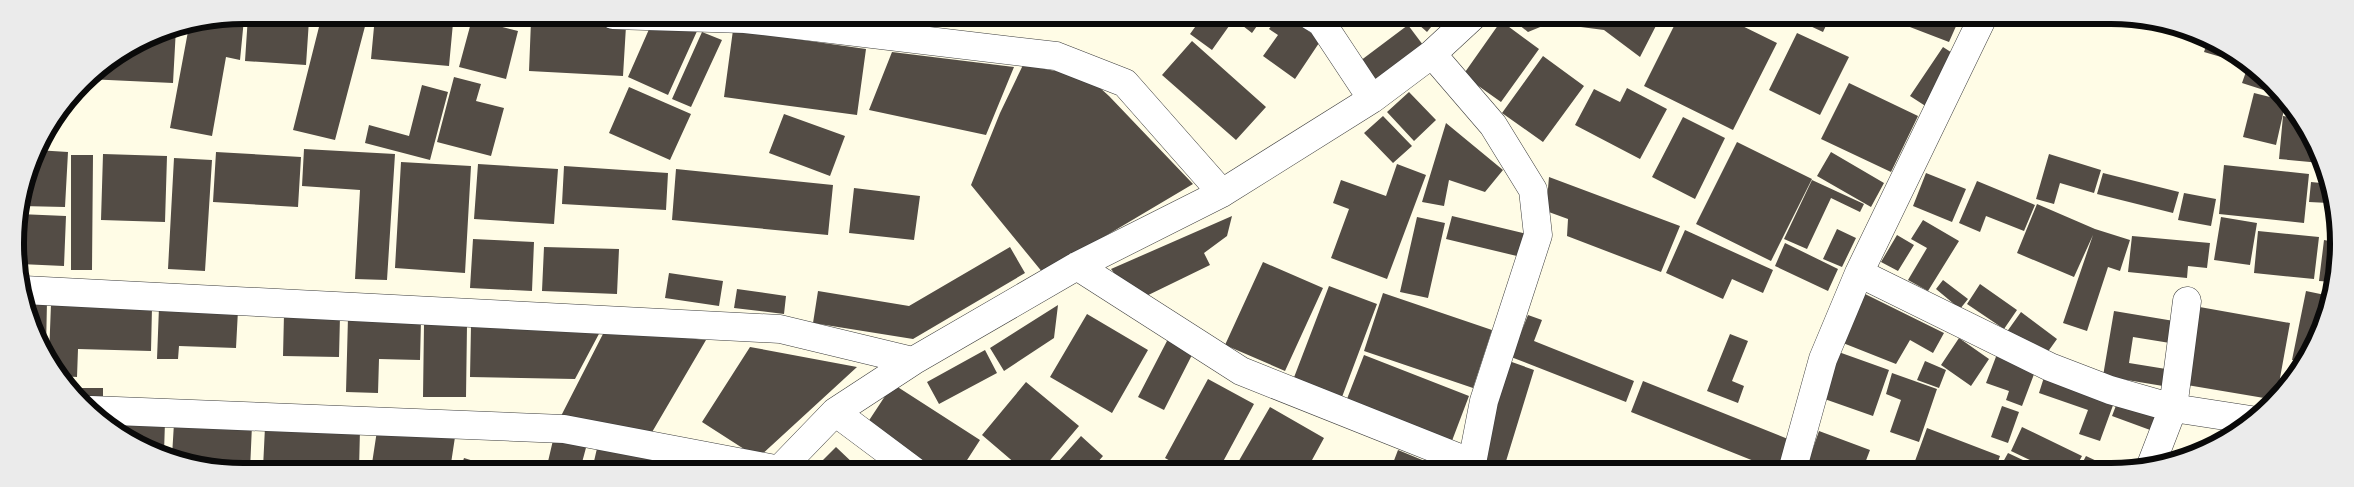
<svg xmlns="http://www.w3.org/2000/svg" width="2354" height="487" font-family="'Zilla Slab',serif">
<rect width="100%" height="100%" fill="#fffce6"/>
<path fill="#534c45" d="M322 15H368L335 140 293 130Z
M248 16 309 20 306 65 245 61Z
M375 16 453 23 449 66 371 59Z
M1203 16H1264L1252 33 1234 19 1212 50 1190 34Z
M1279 16H1287L1321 40 1295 79 1263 56 1278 35 1269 29Z
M1409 16H1440L1427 32Z
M1508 16H1661L1640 57 1604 30 1550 23 1528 32Z
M1679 16H1722L1777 43 1733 130 1644 86Z
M1765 17H1784L1780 25Z
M1791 17H1830L1823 32Z
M1890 17H1938L1957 24 1949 42 1889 19Z
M2126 17H2140L2157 23 2155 28Z
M229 18 244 19 240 60 226 57 212 136 170 128 189 26Z
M472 19 518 31 506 79 459 67Z
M531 21 626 26 623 76 529 71Z
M1501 21 1539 49 1501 102 1463 75Z
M1408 25 1423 45 1376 81 1360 61Z
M650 27 698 29 668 95 628 77Z
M176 28 173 83 87 79 156 32Z
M733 30 866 49 857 115 724 97Z
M702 32 722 40 691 107 672 99Z
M1797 33 1849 57 1820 115 1769 90Z
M2208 40 2224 45 2245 64 2204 52Z
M1192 41 1266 107 1236 140 1162 75Z
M1943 47 1960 58 1927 107 1910 96Z
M892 52 1014 67 986 135 869 110Z
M1543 56 1584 86 1543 142 1502 113Z
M1023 65 1088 77 1109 96 1193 184 1043 273 971 185 1000 113Z
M2248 66 2272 87 2270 92 2242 83Z
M454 77 481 84 476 101 504 108 491 156 437 142Z
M1849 83 1918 116 1891 172 1821 139Z
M422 85 448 92 430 160 365 143 369 125 409 136Z
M629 87 691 114 670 160 609 133Z
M1627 88 1667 109 1640 159 1575 125 1594 89 1620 102Z
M1409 92 1436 120 1414 141 1387 112Z
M2254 93 2286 101 2276 145 2243 137Z
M784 114 845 136 830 176 769 153Z
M1383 116 1412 146 1393 163 1364 133Z
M2283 116 2298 118 2321 163 2279 159Z
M1683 117 1725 138 1695 199 1652 177Z
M1446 123 1503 170 1485 192 1449 180 1444 206 1422 202Z
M1737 142 1812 179 1771 261 1696 224Z
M304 149 395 154 387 280 355 279 360 190 302 186Z
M36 150 68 152 65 207 21 206 33 156Z
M216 152 301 157 298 207 213 202Z
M1831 152 1884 183 1871 207 1817 176Z
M103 154 167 156 165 222 101 220Z
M2049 154 2101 170 2094 193 2060 183 2054 204 2036 199Z
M71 155H93L92 270H71Z
M174 158 212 160 205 271 168 269Z
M401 162 471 166 465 273 395 268Z
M478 164 558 169 554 224 474 219Z
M1397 164 1426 175 1387 279 1331 258 1349 209 1333 203 1341 180 1386 196Z
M2224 165 2309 174 2304 223 2219 214Z
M564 166 668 173 666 210 562 204Z
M676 169 833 185 828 235 672 220Z
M1926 173 1966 189 1952 222 1913 206Z
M2103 173 2179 192 2173 213 2097 194Z
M1549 177 1680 226 1661 272 1567 236 1568 219 1546 211Z
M1812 180 1864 204 1860 212 1831 198 1807 249 1784 239Z
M1977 181 2035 205 2024 231 1986 216 1980 232 1959 223Z
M2311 182 2331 184 2334 230 2327 229 2329 203 2309 202Z
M854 188 920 196 914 240 849 233Z
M2184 193 2216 199 2211 226 2178 220Z
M2037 204 2095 229 2130 240 2120 271 2108 267 2087 331 2063 323 2093 235 2074 277 2017 253Z
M19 214 66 216 64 266 20 264 15 229Z
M1232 216 1227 236 1204 253 1210 265 1136 301 1111 269Z
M1452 216 1527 234 1521 257 1446 239Z
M1417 217 1445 223 1428 298 1400 292Z
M2221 217 2257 223 2250 265 2214 260Z
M1923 220 1959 241 1928 291 1908 280 1927 248 1911 239Z
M1837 229 1856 238 1842 267 1823 259Z
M1685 230 1773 270 1763 293 1732 279 1723 299 1666 273Z
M2258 231 2319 237 2314 279 2254 273Z
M1897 235 1914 245 1898 271 1881 262Z
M2132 236 2210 243 2207 268 2188 266 2187 278 2128 272Z
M473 239 534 242 532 291 470 288Z
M2324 240 2335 242 2337 273 2334 282 2319 281Z
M1785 243 1838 269 1828 291 1775 266Z
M544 247 619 249 617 294 542 291Z
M1010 247 1025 273 913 339 813 323 818 291 909 306Z
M1263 262 1323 288 1285 371 1225 345Z
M669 273 723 281 719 306 665 298Z
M1943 280 1968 299 1960 309 1936 289Z
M1980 284 2017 310 2004 329 1967 304Z
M1329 286 1377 304 1342 397 1293 380Z
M737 289 786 296 784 314 734 308Z
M2306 291 2330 296 2315 345 2303 362 2292 360Z
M1383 293 1492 330 1473 388 1364 351Z
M1863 293 1944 333 1933 353 1910 340 1896 364 1843 343Z
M25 301H47L46 349 27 317Z
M51 304 152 307 151 351 78 349 77 377 61 376 49 356Z
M1058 305 1054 338 1004 371 990 348Z
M2194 306 2290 323 2276 400 2181 384Z
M159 307 238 310 236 348 179 346 178 359H157Z
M2114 311 2174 321 2170 343 2133 337 2129 363 2166 369 2163 386 2103 376Z
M2021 312 2057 339 2042 360 2006 333Z
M284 314 340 316 339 357 283 356Z
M1087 314 1148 350 1112 413 1050 377Z
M1528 315 1542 320 1534 341 1634 381 1626 402 1511 357Z
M348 317 421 320 420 360 379 359 378 393 346 392Z
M424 324 467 325 466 397H423Z
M471 326 601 330 575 379 470 377Z
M605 330 706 340 648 439 561 416Z
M1730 334 1748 341 1732 381 1744 386 1738 403 1707 391Z
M1959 338 1989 359 1971 386 1941 365Z
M1168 339 1194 351 1164 410 1138 397Z
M750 347 857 367 758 458 702 422Z
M985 350 997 373 939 404 927 382Z
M1833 350 1889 370 1873 416 1816 396Z
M1997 354 2036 369 2022 406 2006 400 2009 391 1986 383Z
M1364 355 1469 396 1450 446 1345 404Z
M1509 361 1534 370 1503 471H1498L1479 467Z
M1925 361 1946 370 1939 388 1917 380Z
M2046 371 2116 397 2100 441 2079 434 2088 410 2039 393Z
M1892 373 1937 389 1919 442 1890 432 1901 400 1886 394Z
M1208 379 1254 404 1218 471H1188L1165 458Z
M1643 381 1798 443 1779 471 1631 412Z
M1026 382 1079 426 1041 471H1024L982 435Z
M893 384 980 440 960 471H937L866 425Z
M68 388H103V403L82 402Z
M2120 395 2168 413 2161 434 2112 416Z
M2002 406 2019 412 2008 443 1991 437Z
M1270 407 1324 438 1306 471H1233Z
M102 419 165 421 164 453 130 442Z
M174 423 252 425 250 470H214L172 456Z
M378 424 455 437 450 470H371Z
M265 427 360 429 359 470 263 468Z
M2022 427 2082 456 2074 471H2053L2011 451Z
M1927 428 2000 456 1995 471H1943L1915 461Z
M1819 431 1870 450 1862 471H1815L1806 468Z
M554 436 587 444 580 470H546Z
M1081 436 1103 456 1090 471H1050Z
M598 444 657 457 654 470H592Z
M836 447 856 466 851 471H812Z
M1398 450 1449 471H1390Z
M2008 453 2046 471H1998Z
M2086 456 2118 471H2078Z
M464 458 503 470H460Z
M1329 461 1354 471H1325Z"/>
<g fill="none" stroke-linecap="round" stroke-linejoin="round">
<defs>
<path id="minor" d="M613 15 745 19 1056 56 1125 83 1222 193
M1311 16 1321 22 1372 99
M1432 54 1493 125 1533 190 1538 235 1484 401 1472 463 1475 471
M1077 266 1241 371 1472 463
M1859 273 2050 367 2110 390 2173 408 2251 420
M24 290 780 329 913 361
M91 410 564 429 780 470
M835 412 914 471
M2151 465 2173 408 2187 301
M779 470 835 412 913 361 1077 266 1222 193 1372 99 1432 54 1473 16
M1792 471 1823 359 1859 273 1983 17"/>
</defs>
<use href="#minor" stroke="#3d3d3d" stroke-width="29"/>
<use href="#minor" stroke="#fff" stroke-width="28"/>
</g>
<path d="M0 0H2354V487H0ZM243 24H2111A219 219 0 0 1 2330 243V244A219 219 0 0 1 2111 463H243A219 219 0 0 1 24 244V243A219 219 0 0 1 243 24Z" fill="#ebebeb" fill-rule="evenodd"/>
<path fill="none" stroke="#0a0a0a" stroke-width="6" d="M243 24H2111A219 219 0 0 1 2330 243V244A219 219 0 0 1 2111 463H243A219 219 0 0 1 24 244V243A219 219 0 0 1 243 24Z"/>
</svg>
